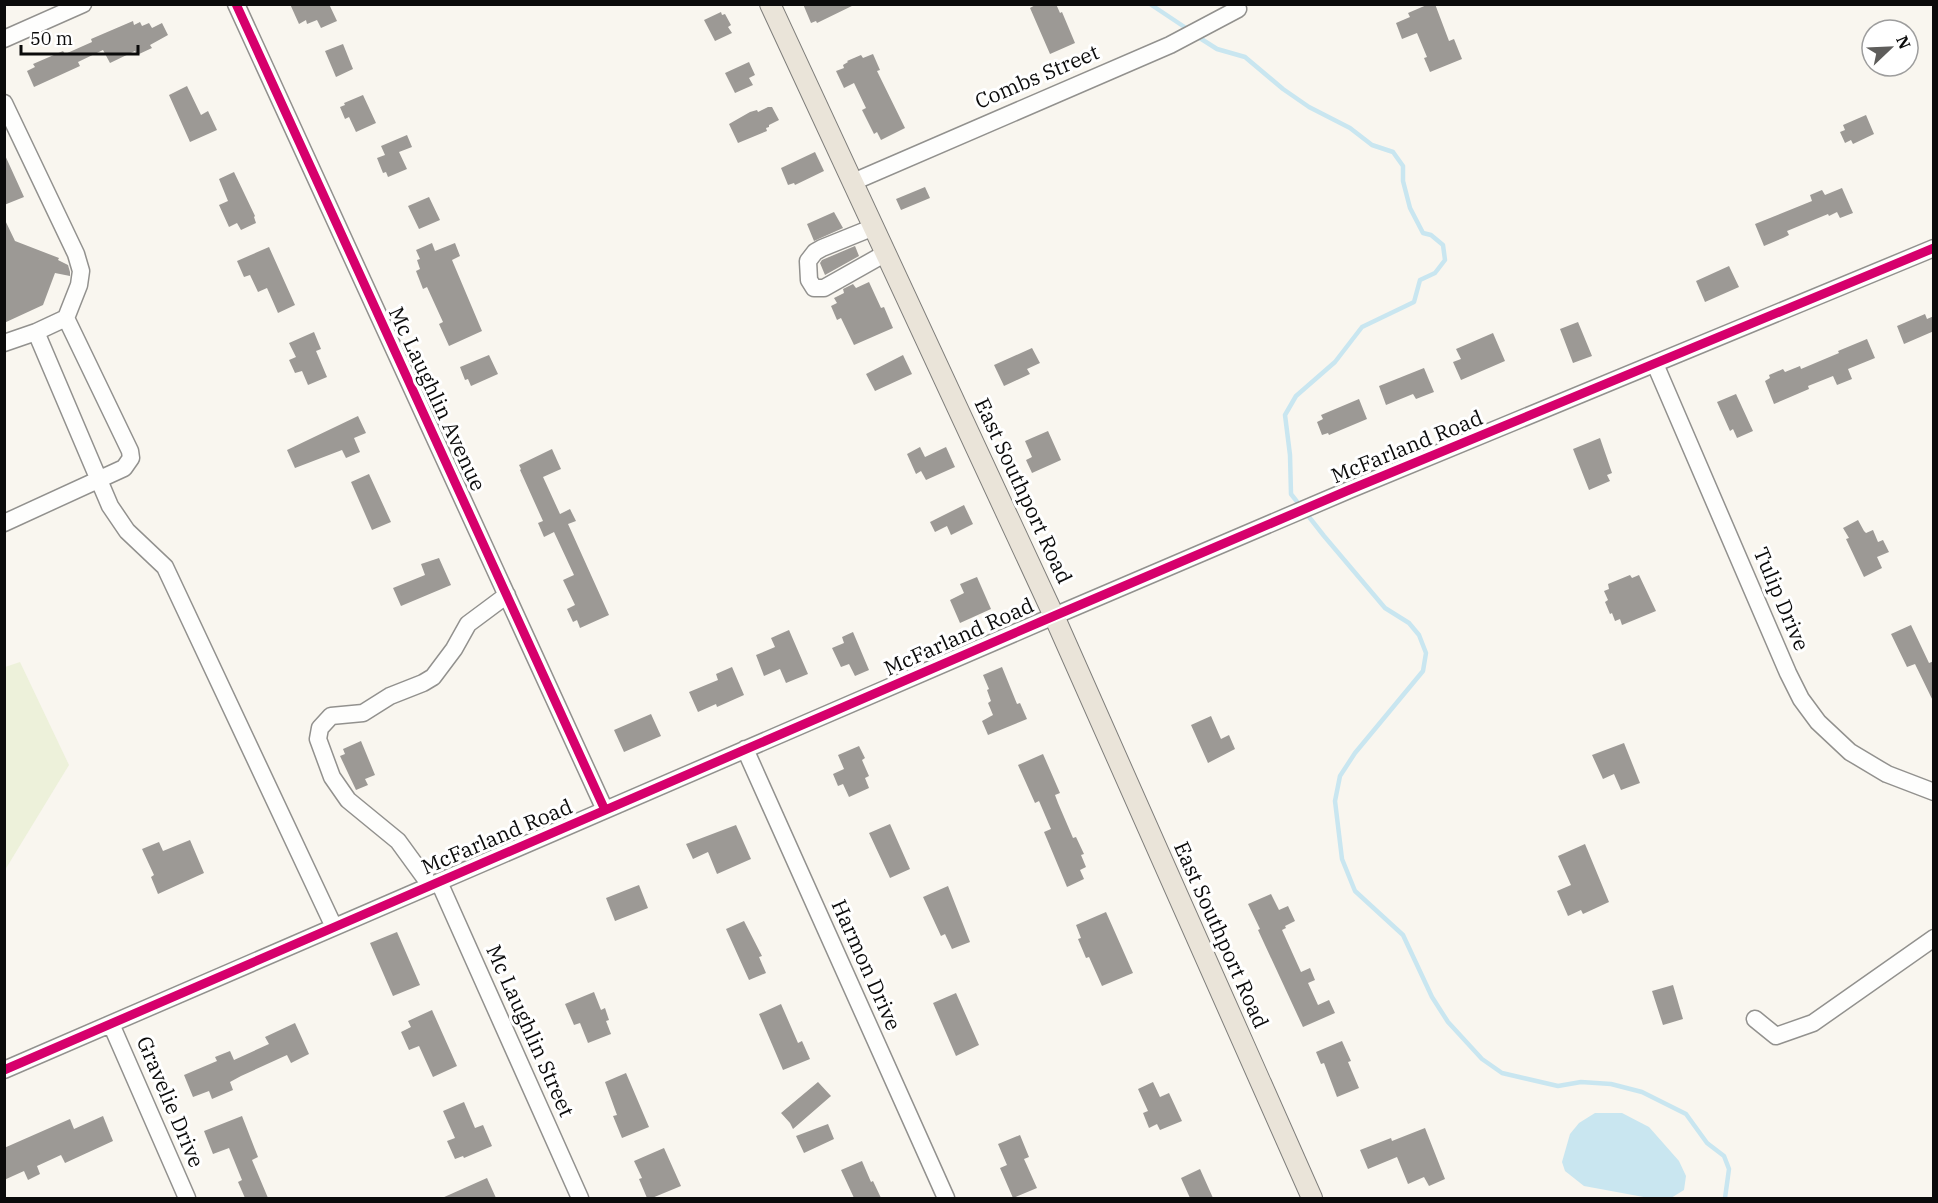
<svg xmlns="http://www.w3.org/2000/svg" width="1938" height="1203" font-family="'IBM Plex Serif',serif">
<rect width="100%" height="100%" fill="#f9f6ef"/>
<path fill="#edf1da" d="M20 662 69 765 5 870V667Z"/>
<path fill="#c9e6f0" d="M1595 1113H1622L1649 1127 1679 1161 1686 1176 1684 1190 1671 1198H1649L1584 1186 1565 1171 1562 1162 1570 1134 1579 1123Z"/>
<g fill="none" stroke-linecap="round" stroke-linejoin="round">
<path stroke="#c9e6f0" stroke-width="4.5" d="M1150 4 1189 30
M1195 35 1217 49 1245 57 1283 89 1309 107 1350 128 1372 145 1393 152 1403 166V181L1410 208 1423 233 1431 235 1443 245 1445 260 1435 273 1420 280 1414 302 1362 327 1335 362 1296 396 1285 415 1290 455 1291 494 1324 536 1385 608 1409 623 1419 635 1426 653 1423 671 1355 753 1340 776 1335 801 1342 859 1355 891 1403 935 1432 997 1448 1022 1482 1059 1502 1073 1558 1086 1581 1082 1611 1084 1642 1092 1686 1114 1707 1143 1724 1156 1729 1169 1725 1198"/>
</g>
<path fill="#9c9995" d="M290 4H329L337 21 321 28 317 20 307 24 306 20 299 24Z
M803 4H856L817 23 816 21 811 23Z
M1037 4H1056L1060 13 1062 12 1075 43 1050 54 1030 8Z
M1429 4H1435L1449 41 1454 39 1462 59 1430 72 1424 58 1427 57 1417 33 1402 39 1396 23 1410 17 1408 13Z
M721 12 722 15 725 14 731 25 728 27 732 33 715 41 704 20Z
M133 21 134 25 140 22 142 26 149 23 152 28 162 23 168 35 150 45 152 48 137 55 135 51 110 63 103 50 78 62 80 66 34 87 27 71 35 67 33 64 63 51 65 54 92 42 91 39Z
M343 44 353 69 336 77 325 51Z
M873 54 880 70 877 71 905 128 881 140 877 132 874 134 862 110 866 108 854 83 844 88 836 71 844 68 843 65 848 62 847 61 861 55 863 58Z
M749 62 755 75 749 78 753 85 735 93 725 73Z
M187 86 201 115 208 111 217 130 190 142 169 95Z
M363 95 376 123 356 132 349 117 345 119 340 107 345 105 344 103Z
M768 107H772L779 120 769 125V127L766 128 767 131 738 143 729 124 750 112 757 110 758 112Z
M1866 115 1874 134 1853 144 1851 140 1845 143 1840 132 1845 130 1843 125Z
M407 135 412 147 399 152 407 169 388 177 386 172 383 173 377 158 385 155 381 146Z
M815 152 824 171 795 185 794 183 788 185 781 168Z
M4 153 24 197 4 205Z
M234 172 255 216 254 217 256 223 241 230 237 223 229 227 219 205 228 201 219 179Z
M925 187 930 198 901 210 896 199Z
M1842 188 1853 213 1840 218 1837 212 1829 216 1828 214 1787 231 1789 235 1783 238 1764 246 1755 224 1812 201 1810 195 1822 190 1825 195Z
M429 197 440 220 419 229 408 206Z
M834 212 843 228 814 241 807 224Z
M4 218 15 241 59 258 58 260 68 265 70 272V276L55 273 43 305 4 323Z
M432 243 435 251 455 243 460 256 452 260 482 331 449 346 439 324 443 322 427 287 423 289 416 271 420 269 417 260 420 259 416 250Z
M855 246 859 256 825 275 820 263 822 260Z
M269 247 295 305 278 313 267 288 258 292 250 275 244 277 237 261Z
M1729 266 1739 287 1705 302 1696 281Z
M869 282 881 308 884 307 893 328 854 345 841 318 837 320 831 306 837 303 834 298 844 293 843 289 853 284 856 288Z
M1925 314 1927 319 1934 316V331L1904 344 1897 326Z
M1578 322 1592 356 1573 363 1560 329Z
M314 332 321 349 316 351 327 377 308 385 302 371 295 373 289 360 296 357 289 343Z
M1493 333 1505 361 1461 380 1453 362 1461 359 1456 349Z
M1867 339 1875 358 1848 369 1852 379 1837 385 1833 376 1808 386 1809 389 1774 404 1765 381 1770 378 1769 375 1783 369 1785 372 1800 366 1801 369 1839 353 1838 351Z
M1032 348 1040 363 1027 369 1030 374 1004 386 994 365Z
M489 355 498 374 471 386 468 379 465 380 460 367Z
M903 355 912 374 875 391 866 374Z
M1424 368 1434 392 1416 399 1413 394 1386 405 1379 386Z
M1736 394 1753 431 1737 438 1733 429 1730 431 1717 402Z
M1359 399 1367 419 1329 435 1328 433 1322 435 1317 422 1323 419 1321 415Z
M358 416 366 433 354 438 360 452 346 458 342 450 295 468 287 450Z
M1048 431 1061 460 1032 473 1026 460 1032 457 1025 441Z
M1600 438 1612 473 1607 475 1610 481 1589 490 1573 449Z
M920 447 925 457 946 447 955 467 926 480 921 471 916 474 907 454Z
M552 449 561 469 543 477 560 514 570 509 576 521 568 524 609 615 580 628 577 620 573 622 567 609 575 605 563 580 574 575 554 532 544 537 538 523 543 521 520 470 521 469 519 465Z
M369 474 391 522 372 530 351 482Z
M964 505 973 524 951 535 947 526 935 532 930 522Z
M1858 520 1864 531 1866 533 1873 530 1878 542 1883 540 1889 552 1877 557 1882 568 1864 577 1846 539 1849 538 1843 528Z
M439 558 451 585 401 606 393 588 425 575 421 564Z
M1630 575 1632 578 1639 575 1656 611 1622 625 1620 619 1615 621 1612 613 1610 614 1605 602 1608 600 1604 591 1609 589 1608 584Z
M977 577 991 609 960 623 950 600 964 593 960 584Z
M1911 625 1929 663 1934 661V703L1915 664 1907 667 1891 634Z
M789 630 808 674 786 683 780 669 764 676 756 655 775 647 771 638Z
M853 632 869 670 855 676 849 664 841 667 832 648 844 643 842 637Z
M732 667 744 695 717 707 716 704 698 712 689 692 718 680 716 674Z
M1002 667 1017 704 1020 703 1027 719 988 735 982 721 993 715 988 703 991 701 987 690 989 689 983 675Z
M651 714 661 736 624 752 614 730Z
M1211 716 1221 739 1229 735 1235 749 1208 763 1191 725Z
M361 741 375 775 365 779 368 785 356 790 340 756 345 754 343 749Z
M1624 743 1640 783 1621 790 1614 774 1603 779 1592 755Z
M859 746 865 758 862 760 869 776 865 778 869 788 849 797 843 784 838 786 833 774 844 769 838 755Z
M1043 754 1060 793 1055 795 1058 803 1073 838 1076 837 1084 854 1081 855 1086 867 1080 870 1084 879 1067 887 1044 832 1051 829 1039 801 1035 803 1018 765Z
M890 824 910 869 890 878 869 833Z
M736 825 751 859 717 874 708 852 693 859 686 844Z
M190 840 204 873 158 894 151 877 154 875 142 849 159 842 163 851Z
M1585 844 1609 902 1583 914 1581 910 1568 916 1557 891 1571 885 1558 856Z
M639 885 648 908 615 921 606 898Z
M948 886 970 942 952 949 945 934 941 936 923 897Z
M1271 894 1279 910 1288 906 1295 921 1285 926 1286 928 1282 930 1301 972 1310 968 1315 980 1308 983 1318 1005 1329 1000 1335 1013 1303 1027 1258 930 1260 929 1248 904Z
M1106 912 1133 973 1102 986 1089 957 1086 958 1078 939 1081 938 1076 925Z
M744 921 762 956 759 957 766 973 749 980 726 929Z
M397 932 420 985 393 996 370 943Z
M1673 985 1683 1019 1663 1025 1652 991Z
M594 992 601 1010 605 1008 609 1020 606 1021 611 1034 588 1043 580 1023 574 1025 565 1004Z
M956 993 979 1045 956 1056 933 1003Z
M781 1004 798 1043 802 1041 810 1059 783 1070 759 1014Z
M432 1010 457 1066 433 1077 419 1046 409 1050 401 1032 411 1027 408 1021Z
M295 1023 309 1054 291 1063 287 1055 241 1076 230 1082 233 1090 212 1099 209 1091 193 1097 184 1075 217 1061 215 1057 230 1051 234 1060 269 1044 265 1037Z
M1342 1041 1351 1061 1348 1062 1359 1088 1337 1097 1324 1063 1321 1064 1316 1052Z
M626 1073 649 1127 622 1138 613 1116 617 1115 605 1082Z
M818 1082 831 1096 793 1129 790 1123 781 1113Z
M1153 1082 1160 1097 1169 1093 1182 1121 1160 1130 1157 1124 1149 1128 1143 1113 1148 1111 1138 1089Z
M464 1102 475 1128 483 1125 492 1146 464 1158 463 1156 455 1159 447 1141 455 1138 443 1111Z
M103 1116 113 1141 65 1163 61 1155 37 1166 40 1174 28 1180 24 1171 4 1180V1148L70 1119 74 1129Z
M242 1116 258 1157 252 1160 268 1198H245L238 1182 242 1180 229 1148 213 1154 204 1131Z
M828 1124 834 1139 804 1153 796 1136Z
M1425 1128 1445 1179 1429 1186 1424 1177 1408 1184 1397 1157 1368 1169 1360 1150 1391 1138 1392 1141Z
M1020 1135 1029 1157 1024 1159 1037 1188 1013 1198 1000 1168 1007 1165 998 1144Z
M664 1148 681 1186 652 1198H647L639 1179 642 1178 634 1161Z
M862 1161 871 1182 873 1181 881 1198H854L841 1170Z
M1200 1169 1213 1198H1190L1181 1178Z
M487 1178 496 1198H442Z"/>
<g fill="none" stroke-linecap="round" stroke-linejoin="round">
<defs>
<path id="minor" d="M236 4 605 810
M4 39 83 4
M4 103 76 254 81 271 79 285 66 318 36 332
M853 182 1170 45 1238 9
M874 227 822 248 815 252 808 261 809 280 814 288H824L886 253
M4 343 36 332 110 506 127 531 165 567 334 927
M1655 364 1788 673 1801 699 1818 722 1850 752 1887 774 1934 792
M4 523 124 468 131 458 130 451 66 318
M745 749 946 1198
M439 882 580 1198
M430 885 398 841 348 800 332 777 318 739 320 728 331 716 363 713 390 696 423 683 433 677 454 649 468 624 507 595
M1755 1019 1776 1036 1813 1023 1934 938
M111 1024 187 1198
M4 1070 1054 616 1349 490 1934 248"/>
<path id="major" d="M770 4 1054 616 1312 1198"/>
</defs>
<use href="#minor" stroke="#92918e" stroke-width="19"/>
<use href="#major" stroke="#7f7e7b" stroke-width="22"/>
<use href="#minor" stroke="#fefefd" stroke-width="16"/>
<use href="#major" stroke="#eae4d9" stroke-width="20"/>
<defs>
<path id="cycleway" d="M236 4 605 810
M4 1070 1054 616 1349 490 1934 248"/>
</defs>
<use href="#cycleway" stroke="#fff" stroke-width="13"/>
<use href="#cycleway" stroke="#d6006c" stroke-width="9"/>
</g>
<g text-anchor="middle" stroke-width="6" stroke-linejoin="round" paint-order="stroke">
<g font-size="21" fill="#0b0b0b" stroke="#fff">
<text transform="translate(1037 77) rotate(-23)" y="7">Combs Street</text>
<text transform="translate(437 399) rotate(65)" y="7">Mc Laughlin Avenue</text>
<text transform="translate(1407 447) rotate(-22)" y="7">McFarland Road</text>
<text transform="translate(1023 491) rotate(65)" y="7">East Southport Road</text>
<text transform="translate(1781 599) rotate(67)" y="7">Tulip Drive</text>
<text transform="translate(959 637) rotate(-24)" y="7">McFarland Road</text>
<text transform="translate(497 837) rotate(-23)" y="7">McFarland Road</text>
<text transform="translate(1221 935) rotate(66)" y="7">East Southport Road</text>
<text transform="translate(866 965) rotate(66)" y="7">Harmon Drive</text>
<text transform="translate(530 1031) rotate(66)" y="7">Mc Laughlin Street</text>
<text transform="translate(170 1102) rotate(67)" y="7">Gravelie Drive</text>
</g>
</g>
<rect width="1938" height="1203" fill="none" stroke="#0b0b0b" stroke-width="12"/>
<g transform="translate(1890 48) rotate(67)"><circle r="28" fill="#ffffff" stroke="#9d9d9d" stroke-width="1.5"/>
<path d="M0-4.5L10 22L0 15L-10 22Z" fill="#5e5d5b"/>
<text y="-9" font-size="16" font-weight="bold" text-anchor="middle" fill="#0b0b0b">N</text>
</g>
<path d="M21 45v9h117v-9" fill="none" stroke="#0b0b0b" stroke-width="3"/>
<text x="30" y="45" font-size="18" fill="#0b0b0b" stroke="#ffffff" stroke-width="4.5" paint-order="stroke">50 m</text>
</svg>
